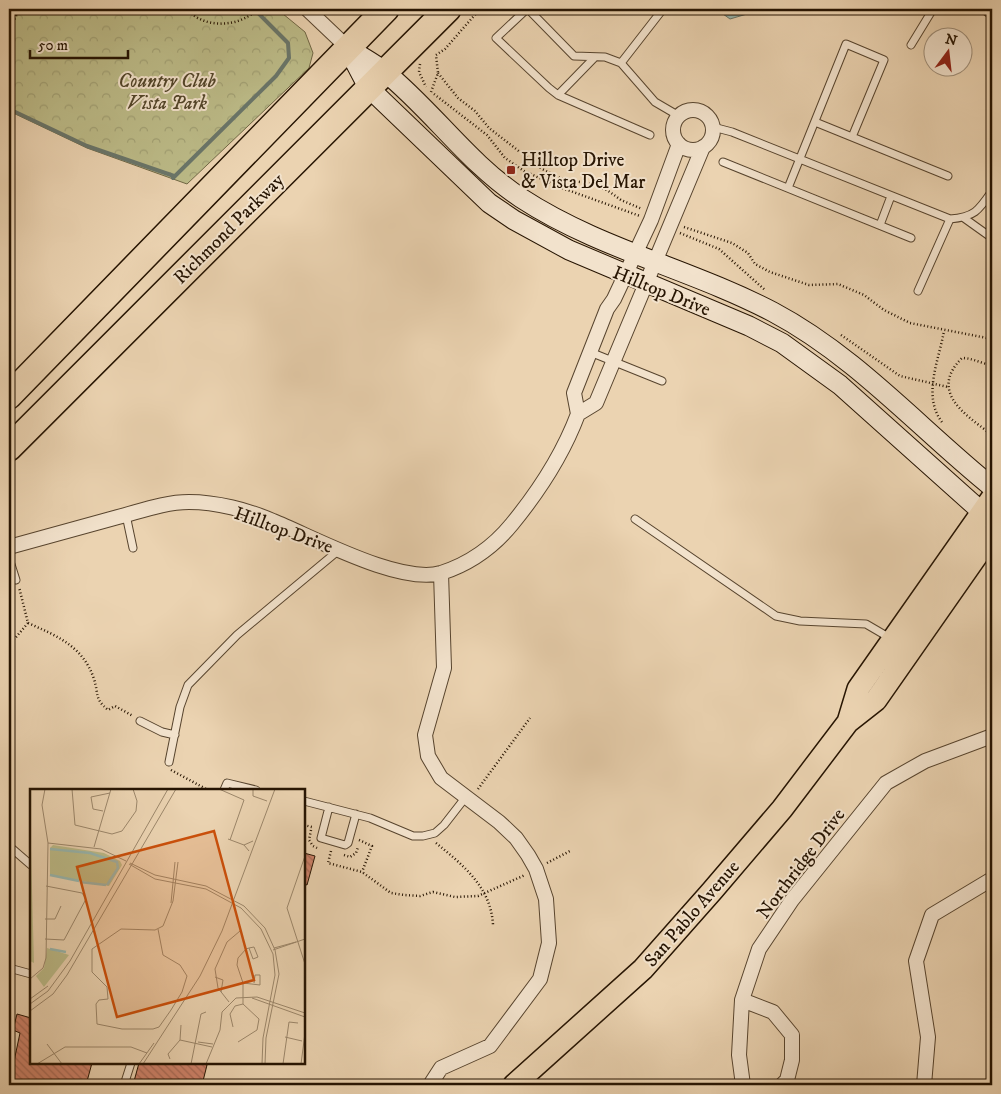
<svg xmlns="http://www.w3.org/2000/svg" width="1001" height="1094" font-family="'IM FELL DW Pica',serif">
<defs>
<pattern id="forest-crowns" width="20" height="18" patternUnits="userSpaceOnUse" patternTransform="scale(1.25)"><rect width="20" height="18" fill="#bcbb88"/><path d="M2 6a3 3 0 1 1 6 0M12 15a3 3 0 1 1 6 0" fill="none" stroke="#a1a074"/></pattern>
<pattern id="water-rules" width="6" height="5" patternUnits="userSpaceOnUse" patternTransform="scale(1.25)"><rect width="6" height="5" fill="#98b7af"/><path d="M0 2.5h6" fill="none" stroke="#839c95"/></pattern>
<pattern id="building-back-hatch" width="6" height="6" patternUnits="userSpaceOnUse" patternTransform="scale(1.25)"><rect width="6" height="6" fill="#cf836b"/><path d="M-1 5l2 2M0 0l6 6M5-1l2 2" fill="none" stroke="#a86a56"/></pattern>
</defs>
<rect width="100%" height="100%" fill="#ebd3b1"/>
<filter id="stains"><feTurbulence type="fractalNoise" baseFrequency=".004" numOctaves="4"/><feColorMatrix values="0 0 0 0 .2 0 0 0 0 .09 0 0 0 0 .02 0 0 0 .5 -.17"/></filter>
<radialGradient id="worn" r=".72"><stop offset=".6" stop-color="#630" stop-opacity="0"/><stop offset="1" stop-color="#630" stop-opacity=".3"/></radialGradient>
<path fill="url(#forest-crowns)" stroke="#716845" d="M9 9H277L305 32 313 53 309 68 187 184 87 148 9 111Z"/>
<path fill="url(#water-rules)" stroke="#6a766a" d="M722 9H751V10L747 14 730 19 723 14Z"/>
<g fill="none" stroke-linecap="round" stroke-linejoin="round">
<path stroke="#6a766a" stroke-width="4" d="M9 109 87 146 174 176
M173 178 276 76 289 58 288 43 254 9"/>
</g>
<path fill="url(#building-back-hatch)" stroke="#261402" d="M304 853 315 856 307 885 304 884Z
M17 1014 31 1018V1063H92L86 1085H9L20 1033 13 1030Z
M139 1063H200L207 1065 202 1085H133Z"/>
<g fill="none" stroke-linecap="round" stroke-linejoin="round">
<defs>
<path id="lane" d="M527 9 496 38 549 88 558 95 650 135
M528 9 574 56 605 57 621 63 655 102 679 116
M983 9 992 16
M911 45 933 9
M621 63 663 9
M558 95 595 57
M815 122 948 176
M713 127 732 132 950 219C975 217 979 210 992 191
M723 162 911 238
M788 188 846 44 884 60 852 137
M964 218 992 238
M880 225 891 196
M918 291 950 219
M590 352 662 381
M126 515 133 548
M635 519 776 616 800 621 866 624 890 638
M9 558 16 580
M140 721 162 732 175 735
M169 762 180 707 188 685 237 635 339 550
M224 790 227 783 256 790
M304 801 370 818 413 836H423L435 833 444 825 465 798
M329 807 321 838 345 845 348 843 356 814
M9 846 31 865
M9 968 31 974
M124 1085 131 1063"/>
<path id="street" d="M307 9 347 47
M673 130a20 20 0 1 1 40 0a20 20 0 1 1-40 0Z
M578 414 596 403 703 147
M578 414 574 393 607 309 614 299 651 220 679 144
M9 547C45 537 82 527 118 517 141 511 165 502 189 502 216 502 248 510 273 521 313 537 400 585 441 573 469 564 494 546 512 524 539 491 563 454 578 414
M742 1000 773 1012 792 1035V1060L787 1080 782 1085
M430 1085 441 1068 490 1046 540 979 549 943 546 899 536 869 528 855 516 838 499 822 441 778 428 756 425 735 444 668 441 573
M743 1085 739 1055 742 1000 759 949 792 900 886 783 925 761 992 736
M924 1085 928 1037 916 961 932 915 992 879"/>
<path id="secondary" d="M347 47 368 87 489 203 514 220 569 250 749 326 782 343 840 385 992 521
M348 48C360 56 374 63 385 72 433 111 468 163 521 198 599 249 691 269 773 312 856 356 920 429 992 487"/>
<path id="primary" d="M848 722 858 689 992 498
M514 1085 643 969 712 891 782 809 848 722 876 700 992 534"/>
<path id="highway" d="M9 396 386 9
M9 448 448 9"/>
</defs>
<use href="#lane" stroke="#57442e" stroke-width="9"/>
<use href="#street" stroke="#57442e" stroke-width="16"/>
<use href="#secondary" stroke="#261402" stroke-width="21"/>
<use href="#primary" stroke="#261402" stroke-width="24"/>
<use href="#highway" stroke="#261402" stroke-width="28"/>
<path stroke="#261402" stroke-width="2.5" stroke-dasharray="1 2.5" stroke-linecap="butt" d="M186 9C205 29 238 28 258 9
M9 32 19 9
M436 55 445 49 480 9
M420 64 419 72 426 87
M438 73 458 98 475 111 489 128 542 169 564 180 588 183 607 190 621 200 642 209
M431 92 438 73 436 55
M434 94 487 135 505 158 524 171 562 188 640 216
M684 227 732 243 748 253 755 264 770 272 809 285 838 284 864 295 884 310 910 323 992 339
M680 233 719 249 765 290
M841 335 900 376 948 387
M992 365C982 364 973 358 962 358 928 392 966 415 992 435
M942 422C922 396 939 360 944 331
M28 623C57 636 83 646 94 679 99 695 94 698 108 710L115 706 133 716
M9 641 11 643 28 623 19 587
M171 770 208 790
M478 789 530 718
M304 825 312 827
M311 830 309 840 313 846 317 848
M359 840 372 846 362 872
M436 843C463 865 491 887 493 925
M331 851 328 863 362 872 391 893 404 895 420 896 433 892 455 897 478 896 525 875
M344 855 350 857 356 853 358 847
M547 863 570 851"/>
<use href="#lane" stroke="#f2e2cc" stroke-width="7"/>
<use href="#street" stroke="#f2e2cc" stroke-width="14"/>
<use href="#secondary" stroke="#f2e2cc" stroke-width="19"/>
<use href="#primary" stroke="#ebd3b1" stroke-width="21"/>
<use href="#highway" stroke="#ebd3b1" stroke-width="25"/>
</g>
<rect fill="#8f2418" stroke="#f2e2cc" stroke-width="2" x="506" y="165" width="10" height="10" rx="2.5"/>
<g text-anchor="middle" stroke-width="4" stroke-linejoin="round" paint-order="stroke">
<g font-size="19" font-style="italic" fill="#53462a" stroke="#f2e2cc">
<text x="167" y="87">Country Club<tspan x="167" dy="22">Vista Park</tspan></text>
</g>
<g font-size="19" fill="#261402" stroke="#f2e2cc" text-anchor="start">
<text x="521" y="166">Hilltop Drive<tspan x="521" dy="22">&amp; Vista Del Mar</tspan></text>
</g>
<g font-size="19" fill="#261402" stroke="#f2e2cc">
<text transform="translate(228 228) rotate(-45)" y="7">Richmond Parkway</text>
<text transform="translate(662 290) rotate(22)" y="7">Hilltop Drive</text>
<text transform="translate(284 529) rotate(20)" y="7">Hilltop Drive</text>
<text transform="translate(800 863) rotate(-53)" y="7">Northridge Drive</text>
<text transform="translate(691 913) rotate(-49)" y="7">San Pablo Avenue</text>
</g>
</g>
<g transform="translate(30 789)">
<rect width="275" height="275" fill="#ebd3b1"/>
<path d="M0 25 4 174 0 172Z" fill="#bcbb88"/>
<path d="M23 56 74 64 90 72 92 76 79 97 20 86V59ZM17 159 39 166 14 198 6 187 14 179Z" fill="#bcbb88"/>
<path fill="none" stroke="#98b7af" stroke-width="2.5" d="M20 60 60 64 87 73 88 79 77 96M20 86 49 92M50 93 76 96M20 160 36 163"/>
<path fill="none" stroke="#9c876b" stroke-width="1" d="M42 0 45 36 82 45 92 42 106 22 107 12 103 0M189 0 214 11 200 51M223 0V7L237 12M73 22 63 20 61 8 80 4M198 50 214 56M18 54 71 60 96 72M64 58 81 0M219 62 214 56 223 52M275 67 257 119 275 175M100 74 125 86 176 97 214 117 235 139 245 161 249 185 236 249 235 275M99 75 125 90 176 100 211 119 231 140 243 165 245 186 233 249 232 275M141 114 145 73M15 130H25L31 117M128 140 133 166 150 176 157 187 152 203 141 221 129 238 123 240H92L67 235 66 215 69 211 78 210 77 198 62 183V160L91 140 125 141 133 137 143 112 148 73M15 150 34 151 56 110 52 104 16 97M244 159 266 153M243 161 275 150M185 188 193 191 191 203M0 190 13 179 16 169 18 54 12 16 15 0M213 194 230 196V186H225L224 194M222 209 275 228M0 210 18 197M199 213 188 199 185 180 197 153 210 142M0 215 18 202 40 172 138 0M0 222 23 205 37 186 146 0M203 238 200 225 205 217 213 215M255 248 272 252M150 251 151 236M168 253 183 255M208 253 227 241 229 230 213 215V194L207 176 208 169 216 160 219 159 224 158 228 168 223 170 219 159M17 255 32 275M140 270 138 265 150 251 182 258M7 275 35 258H101L117 264M109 275 124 254M113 275 170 187 192 142 245 0M161 275 171 225 176 223M176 275 190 241 192 223 206 209 227 208 275 224M253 275 259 233 268 234M271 275 275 244"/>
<path fill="#cb4f0a" fill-opacity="0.15" stroke="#cb4f0a" stroke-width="2.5" d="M184 42 224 191 87 228 47 78Z"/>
<rect width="275" height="275" fill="none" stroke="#261402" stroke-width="2.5"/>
</g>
<rect width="1001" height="1094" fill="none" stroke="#ebd3b1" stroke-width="30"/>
<rect x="10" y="10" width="981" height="1074" fill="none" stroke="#261402" stroke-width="2.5"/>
<rect x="15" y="15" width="971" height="1064" fill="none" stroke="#261402"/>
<g transform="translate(948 52) rotate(15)"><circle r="24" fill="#f2e2cc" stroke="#a0907b"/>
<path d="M0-4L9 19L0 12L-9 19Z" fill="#8f2418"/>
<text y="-8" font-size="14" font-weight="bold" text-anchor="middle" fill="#261402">N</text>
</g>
<path d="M30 50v8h98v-8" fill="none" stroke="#261402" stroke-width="2.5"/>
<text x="38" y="50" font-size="15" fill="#261402" stroke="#f2e2cc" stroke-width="4" paint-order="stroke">50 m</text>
<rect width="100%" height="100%" filter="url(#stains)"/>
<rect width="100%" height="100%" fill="url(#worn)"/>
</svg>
